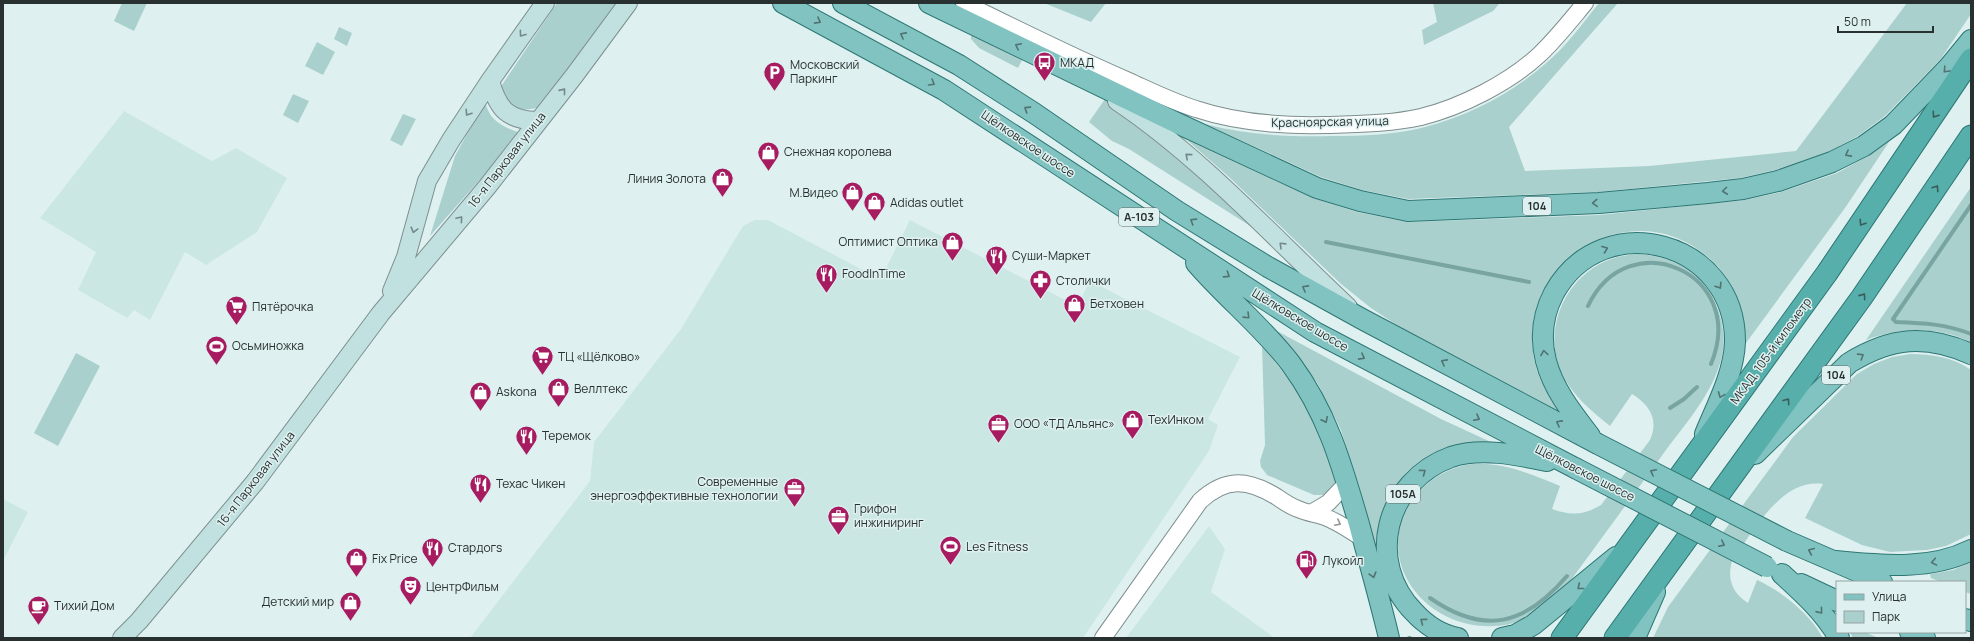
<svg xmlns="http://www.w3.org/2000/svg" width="1974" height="641" font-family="Manrope,sans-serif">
<rect width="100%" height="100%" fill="#def1f0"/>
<path fill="#cbe7e4" d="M124 111 212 161 236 148 287 178 257 232 206 265 185 252 150 320 134 310 127 318 78 290 96 252 40 218Z
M755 220H768L876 277 885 270 910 220 1077 306 1090 281 1240 357 1208 419 1218 425 1209 451 1083 638H470L590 481 594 442 681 329 743 226Z
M3 499 28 512 3 561Z
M1209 526 1225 549 1211 592 1275 638H1126Z"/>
<path fill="#aad0cd" d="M122 3H147L134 31 114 21Z
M557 3H618L537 108C516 112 509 107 500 88Z
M1044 3H1106L1091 22Z
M1433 3H1500L1493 11 1424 45 1422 30 1437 22Z
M1599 3H1618L1509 127 1525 171 1649 166 1796 151 1907 3H1971V14L1940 60 1885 116 1858 136 1828 152 1775 170 1740 178 1598 192 1408 199 1362 190 1321 177 1205 124C1247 135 1288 137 1331 136 1362 136 1395 135 1425 127 1468 116 1511 94 1545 64 1566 47 1582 24 1599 3Z
M339 27 352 33 347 46 334 39Z
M971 33 1022 60 1018 68 979 48 971 39Z
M317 42 335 52 323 75 305 66Z
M293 94 309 101 298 123 283 115Z
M1105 99 1135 119 1256 226 1255 229 1129 149 1112 141 1089 122Z
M485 101C489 121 503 127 521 133L430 236 455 156Z
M403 114 416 119 402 146 390 140Z
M1187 140 1313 198 1357 212 1407 222 1599 215 1745 200 1781 192 1837 173 1870 155 1889 142 1845 208 1746 343C1745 310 1735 280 1709 258 1631 189 1512 263 1535 363 1539 382 1550 398 1561 413L1401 328 1371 308 1341 284 1229 177Z
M1971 187V342C1935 326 1902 327 1866 340Z
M1638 254C1664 256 1687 264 1704 285 1720 304 1727 332 1722 356 1713 395 1683 426 1661 457 1631 498 1601 539 1571 580 1553 596 1533 616 1510 624 1428 641 1362 555 1420 491 1433 476 1453 466 1473 464 1504 462 1533 475 1560 486L1552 509C1571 516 1584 515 1601 505L1650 440C1659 420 1650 405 1632 394L1610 426C1591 411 1571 394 1561 372 1542 328 1566 275 1611 259 1619 256 1629 255 1638 254Z
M1277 331 1441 419 1493 443C1424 441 1382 478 1376 547L1341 430 1318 384Z
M1262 345 1300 395 1311 414 1322 438 1337 486 1325 495H1314L1267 475 1261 467 1260 461 1265 445Z
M76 353 100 366 58 446 34 433Z
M1910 354C1932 354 1953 357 1971 370V534L1946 546 1927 550 1890 552 1862 545 1805 518 1823 484C1781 478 1753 532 1732 561 1727 579 1732 593 1748 603L1757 580C1783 592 1809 613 1823 638H1653L1668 607 1793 437 1857 374 1874 364 1892 357Z
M1971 562V594L1965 592V582H1941L1931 578 1930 574 1953 570Z
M1850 632H1865L1878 638H1853Z"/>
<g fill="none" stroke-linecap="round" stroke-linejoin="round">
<path stroke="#78a4a1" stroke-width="4" d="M1971 205 1893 319 1896 322C1923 323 1946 324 1971 334
M1326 242 1529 282
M1588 306C1628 221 1749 273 1711 364
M1670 408 1684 399 1697 387
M1430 598C1485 636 1525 625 1567 576
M1409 638H1410"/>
<defs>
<path id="tertiary" d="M964 3C1019 30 1073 57 1129 81 1151 91 1173 102 1196 109 1238 123 1281 126 1325 125 1357 124 1390 124 1421 117 1461 107 1509 83 1539 55 1556 39 1570 21 1585 3
M1311 513 1328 503 1347 483
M1103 638 1200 501C1226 477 1248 479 1277 497 1284 502 1290 506 1298 509 1307 513 1316 514 1325 517 1338 522 1350 530 1362 538"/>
<path id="secondary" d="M490 81C498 109 507 120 538 121
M1117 101C1202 158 1273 237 1348 307
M392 291 406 257 427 181 451 140 490 81 545 3
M122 638 139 621 255 482 381 313 487 187 574 76 628 3"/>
<path id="primary" d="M783 3 944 90 1315 332 1575 468
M843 3 959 65 1034 113 1177 211 1268 267 1362 319 1596 443
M929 3 1177 123 1317 188 1360 201 1408 211 1599 203 1708 193 1743 189 1778 181 1832 162 1864 146 1893 125 1948 68 1971 40
M1196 263C1226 298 1263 327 1291 364 1328 414 1342 466 1359 524 1369 562 1380 600 1389 638
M1590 436C1573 414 1553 389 1546 361 1540 338 1543 314 1554 293 1603 205 1736 241 1735 342 1734 373 1717 405 1705 434
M1755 454 1849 363C1891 337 1926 334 1971 354
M1787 541 1882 582
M1835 561C1880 565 1929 571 1971 550
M1782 574C1804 594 1824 612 1839 638
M1801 584 1837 601
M1965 619 1971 621
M1910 632 1925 638
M1458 638C1441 635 1425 624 1414 612 1365 562 1385 481 1451 457 1481 447 1518 455 1547 461
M1502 638 1515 635 1533 625 1616 557
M1635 638 1655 592"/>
<path id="trunk" d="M1562 638 1827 273 1971 59
M1615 638 1862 297 1971 136"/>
</defs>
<use href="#tertiary" stroke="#7e8f8e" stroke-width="18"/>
<use href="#secondary" stroke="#7e8f8e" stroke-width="20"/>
<use href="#primary" stroke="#2c7673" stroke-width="22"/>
<use href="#trunk" stroke="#2c7673" stroke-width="23"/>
<use href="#tertiary" stroke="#fff" stroke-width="16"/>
<use href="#secondary" stroke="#c0e1e0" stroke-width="18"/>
<use href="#primary" stroke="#81c3c1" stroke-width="20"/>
<use href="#trunk" stroke="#57afac" stroke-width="21"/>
<defs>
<path id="primary-bridge" d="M1596 443 1787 541
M1575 468 1767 567"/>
</defs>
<use href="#primary-bridge" stroke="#2c7673" stroke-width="22" stroke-linecap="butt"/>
<use href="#primary-bridge" stroke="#81c3c1" stroke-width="20"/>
</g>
<defs><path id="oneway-chevron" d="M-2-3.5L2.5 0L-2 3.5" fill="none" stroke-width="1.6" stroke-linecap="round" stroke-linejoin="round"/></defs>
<g stroke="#517371">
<use href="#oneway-chevron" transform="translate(818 21) rotate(28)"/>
<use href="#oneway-chevron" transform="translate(903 35) rotate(-152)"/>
<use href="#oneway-chevron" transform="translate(1018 46) rotate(-154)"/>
<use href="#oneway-chevron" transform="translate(1946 70) rotate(133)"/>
<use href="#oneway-chevron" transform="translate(932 83) rotate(30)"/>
<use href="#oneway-chevron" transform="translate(1027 109) rotate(-147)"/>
<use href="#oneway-chevron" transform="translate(1848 154) rotate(152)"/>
<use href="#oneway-chevron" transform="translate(1725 191) rotate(173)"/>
<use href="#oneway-chevron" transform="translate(1595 203) rotate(177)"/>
<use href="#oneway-chevron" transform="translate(1193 221) rotate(-148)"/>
<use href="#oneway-chevron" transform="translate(1605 249) rotate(-21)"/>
<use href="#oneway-chevron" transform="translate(1227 275) rotate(33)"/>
<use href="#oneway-chevron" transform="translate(1719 286) rotate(57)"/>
<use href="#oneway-chevron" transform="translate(1305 288) rotate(-151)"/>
<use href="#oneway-chevron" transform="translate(1247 316) rotate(44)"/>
<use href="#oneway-chevron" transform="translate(1544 353) rotate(-99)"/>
<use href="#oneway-chevron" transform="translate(1861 356) rotate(-32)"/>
<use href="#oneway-chevron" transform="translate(1362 357) rotate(28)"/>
<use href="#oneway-chevron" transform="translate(1444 362) rotate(-152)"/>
<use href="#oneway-chevron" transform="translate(1721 395) rotate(111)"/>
<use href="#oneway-chevron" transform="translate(1477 418) rotate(27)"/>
<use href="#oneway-chevron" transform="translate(1325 420) rotate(64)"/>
<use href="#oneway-chevron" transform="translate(1559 423) rotate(-152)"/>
<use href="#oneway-chevron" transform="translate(1423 472) rotate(-36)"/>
<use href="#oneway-chevron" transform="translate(1653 472) rotate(-153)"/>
<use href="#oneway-chevron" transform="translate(1722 544) rotate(27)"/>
<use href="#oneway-chevron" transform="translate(1811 551) rotate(-157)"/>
<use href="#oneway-chevron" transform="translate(1934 562) rotate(170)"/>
<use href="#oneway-chevron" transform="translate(1373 575) rotate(74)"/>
<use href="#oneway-chevron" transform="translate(1580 587) rotate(141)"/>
<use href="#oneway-chevron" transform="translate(1820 611) rotate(51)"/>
<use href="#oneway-chevron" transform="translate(1423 621) rotate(-143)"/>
</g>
<g stroke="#748988">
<use href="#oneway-chevron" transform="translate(522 34) rotate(126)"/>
<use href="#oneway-chevron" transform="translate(563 91) rotate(-51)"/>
<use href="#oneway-chevron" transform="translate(468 113) rotate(123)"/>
<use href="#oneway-chevron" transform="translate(1188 156) rotate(-139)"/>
<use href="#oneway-chevron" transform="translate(460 219) rotate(-50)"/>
<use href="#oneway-chevron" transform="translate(414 230) rotate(105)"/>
<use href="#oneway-chevron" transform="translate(1282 245) rotate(-136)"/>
</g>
<g stroke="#395d5b">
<use href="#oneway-chevron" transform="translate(1935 115) rotate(124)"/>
<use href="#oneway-chevron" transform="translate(1936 188) rotate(-56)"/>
<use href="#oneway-chevron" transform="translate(1862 223) rotate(124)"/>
<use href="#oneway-chevron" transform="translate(1863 296) rotate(-55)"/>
<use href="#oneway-chevron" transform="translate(1787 401) rotate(-54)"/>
</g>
<use stroke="#949898" href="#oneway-chevron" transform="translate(1338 523) rotate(27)"/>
<defs>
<symbol id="bus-pin" viewBox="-11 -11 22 30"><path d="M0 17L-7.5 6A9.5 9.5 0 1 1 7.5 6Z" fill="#a71c61" stroke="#def1f0"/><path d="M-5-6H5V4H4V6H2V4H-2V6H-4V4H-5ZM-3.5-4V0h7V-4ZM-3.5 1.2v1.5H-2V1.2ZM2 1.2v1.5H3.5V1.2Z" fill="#fff"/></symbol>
<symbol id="parking-pin" viewBox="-11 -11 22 30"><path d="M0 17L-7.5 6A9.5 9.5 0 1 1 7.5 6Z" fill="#a71c61" stroke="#def1f0"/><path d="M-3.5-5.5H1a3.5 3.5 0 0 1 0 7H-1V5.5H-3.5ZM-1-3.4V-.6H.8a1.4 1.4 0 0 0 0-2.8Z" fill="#fff"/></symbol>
<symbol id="shop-pin" viewBox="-11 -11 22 30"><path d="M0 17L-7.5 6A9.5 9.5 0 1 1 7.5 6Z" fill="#a71c61" stroke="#def1f0"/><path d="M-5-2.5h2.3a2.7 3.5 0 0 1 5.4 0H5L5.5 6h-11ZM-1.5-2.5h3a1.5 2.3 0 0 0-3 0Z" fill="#fff"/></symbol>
<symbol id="restaurant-pin" viewBox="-11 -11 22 30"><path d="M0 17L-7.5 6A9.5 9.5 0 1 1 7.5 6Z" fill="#a71c61" stroke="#def1f0"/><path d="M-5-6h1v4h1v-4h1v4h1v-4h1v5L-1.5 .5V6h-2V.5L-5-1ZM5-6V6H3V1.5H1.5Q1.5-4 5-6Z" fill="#fff"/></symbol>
<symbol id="pharmacy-pin" viewBox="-11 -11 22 30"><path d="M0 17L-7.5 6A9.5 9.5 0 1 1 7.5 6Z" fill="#a71c61" stroke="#def1f0"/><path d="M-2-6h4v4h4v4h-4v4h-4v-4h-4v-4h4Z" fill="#fff"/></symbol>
<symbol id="supermarket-pin" viewBox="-11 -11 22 30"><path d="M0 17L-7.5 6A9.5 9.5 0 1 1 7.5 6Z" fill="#a71c61" stroke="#def1f0"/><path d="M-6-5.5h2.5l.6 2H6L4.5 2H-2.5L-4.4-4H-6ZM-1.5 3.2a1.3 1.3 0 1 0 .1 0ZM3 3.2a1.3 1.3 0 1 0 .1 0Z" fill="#fff"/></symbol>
<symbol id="stadium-pin" viewBox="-11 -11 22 30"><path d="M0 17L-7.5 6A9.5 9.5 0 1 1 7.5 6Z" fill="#a71c61" stroke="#def1f0"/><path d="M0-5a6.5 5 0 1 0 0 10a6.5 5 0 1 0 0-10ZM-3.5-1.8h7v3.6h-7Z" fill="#fff"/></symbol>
<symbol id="office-pin" viewBox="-11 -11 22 30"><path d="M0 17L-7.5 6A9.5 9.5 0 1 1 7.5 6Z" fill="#a71c61" stroke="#def1f0"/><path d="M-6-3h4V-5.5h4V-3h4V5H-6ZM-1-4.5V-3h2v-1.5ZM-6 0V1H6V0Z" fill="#fff"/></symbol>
<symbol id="fuel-pin" viewBox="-11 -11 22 30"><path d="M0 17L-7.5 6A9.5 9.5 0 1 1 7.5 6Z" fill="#a71c61" stroke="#def1f0"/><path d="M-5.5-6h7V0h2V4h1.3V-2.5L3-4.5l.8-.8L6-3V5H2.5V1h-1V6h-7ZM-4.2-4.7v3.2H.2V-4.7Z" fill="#fff"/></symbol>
<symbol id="theatre-pin" viewBox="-11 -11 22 30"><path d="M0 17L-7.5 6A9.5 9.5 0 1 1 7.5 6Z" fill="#a71c61" stroke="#def1f0"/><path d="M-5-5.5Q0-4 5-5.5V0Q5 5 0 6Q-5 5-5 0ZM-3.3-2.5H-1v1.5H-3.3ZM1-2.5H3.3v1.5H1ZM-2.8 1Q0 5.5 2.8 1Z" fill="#fff"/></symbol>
<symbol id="cafe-pin" viewBox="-11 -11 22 30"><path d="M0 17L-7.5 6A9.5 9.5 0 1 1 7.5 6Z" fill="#a71c61" stroke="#def1f0"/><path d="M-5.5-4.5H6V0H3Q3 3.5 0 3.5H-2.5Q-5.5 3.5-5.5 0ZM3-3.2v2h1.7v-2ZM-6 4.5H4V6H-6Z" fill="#fff"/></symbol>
</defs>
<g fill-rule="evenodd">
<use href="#bus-pin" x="1032" y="50" width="25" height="34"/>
<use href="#parking-pin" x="762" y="60" width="25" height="34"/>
<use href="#shop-pin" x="756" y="140" width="25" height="34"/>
<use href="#shop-pin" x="710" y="166" width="25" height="34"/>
<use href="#shop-pin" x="840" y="180" width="25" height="34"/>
<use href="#shop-pin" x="862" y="190" width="25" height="34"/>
<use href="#shop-pin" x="940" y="230" width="25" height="34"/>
<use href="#restaurant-pin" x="984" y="244" width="25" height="34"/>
<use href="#restaurant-pin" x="814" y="262" width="25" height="34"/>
<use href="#pharmacy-pin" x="1028" y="268" width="25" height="34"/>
<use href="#shop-pin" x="1062" y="292" width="25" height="34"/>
<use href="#supermarket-pin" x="224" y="294" width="25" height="34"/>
<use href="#stadium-pin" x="204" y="334" width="25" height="34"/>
<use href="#supermarket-pin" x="530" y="344" width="25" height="34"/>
<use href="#shop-pin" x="546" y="376" width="25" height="34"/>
<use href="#shop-pin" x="468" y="380" width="25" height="34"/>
<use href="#shop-pin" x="1120" y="408" width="25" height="34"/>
<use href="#office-pin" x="986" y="412" width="25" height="34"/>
<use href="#restaurant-pin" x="514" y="424" width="25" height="34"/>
<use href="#restaurant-pin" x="468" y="472" width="25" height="34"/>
<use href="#office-pin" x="782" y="476" width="25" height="34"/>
<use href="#office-pin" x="826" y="504" width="25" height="34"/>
<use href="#stadium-pin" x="938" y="534" width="25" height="34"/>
<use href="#restaurant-pin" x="420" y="536" width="25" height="34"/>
<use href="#shop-pin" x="344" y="546" width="25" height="34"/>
<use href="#fuel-pin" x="1294" y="548" width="25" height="34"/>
<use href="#theatre-pin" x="398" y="574" width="25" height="34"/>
<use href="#shop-pin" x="338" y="590" width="25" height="34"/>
<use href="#cafe-pin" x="26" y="594" width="25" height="34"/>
</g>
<g text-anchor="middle" stroke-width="3" stroke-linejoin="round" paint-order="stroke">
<g fill="#def1f0" stroke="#5f6b6a" stroke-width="1">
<rect x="1523" y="197" width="28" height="18" rx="3"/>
<rect x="1119" y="208" width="40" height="18" rx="3"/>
<rect x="1822" y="366" width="28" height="18" rx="3"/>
<rect x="1386" y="485" width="34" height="18" rx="3"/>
</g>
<g font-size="11" font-weight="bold" fill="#293130">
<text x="1537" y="210">104</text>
<text x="1139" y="221">А-103</text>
<text x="1836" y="379">104</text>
<text x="1403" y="498">105A</text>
</g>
<g font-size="12" fill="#293130" stroke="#def1f0" text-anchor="start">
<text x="1060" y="67">МКАД</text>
<text x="790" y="69">Московский<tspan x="790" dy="14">Паркинг</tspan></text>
<text x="784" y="156">Снежная королева</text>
<text x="706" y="183" text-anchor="end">Линия Золота</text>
<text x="838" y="197" text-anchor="end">М.Видео</text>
<text x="890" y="207">Adidas outlet</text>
<text x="938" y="246" text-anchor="end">Оптимист Оптика</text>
<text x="1012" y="260">Суши-Маркет</text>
<text x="842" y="278">FoodInTime</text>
<text x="1056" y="285">Столички</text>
<text x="1090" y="308">Бетховен</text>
<text x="252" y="311">Пятёрочка</text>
<text x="232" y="350">Осьминожка</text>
<text x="558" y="361">ТЦ «Щёлково»</text>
<text x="574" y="393">Веллтекс</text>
<text x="496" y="396">Askona</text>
<text x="1148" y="424">ТехИнком</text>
<text x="1014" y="428">ООО «ТД Альянс»</text>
<text x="542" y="440">Теремок</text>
<text x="778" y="486" text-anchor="end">Современные<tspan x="778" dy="14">энергоэффективные технологии</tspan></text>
<text x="496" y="488">Техас Чикен</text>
<text x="854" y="513">Грифон<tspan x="854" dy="14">инжиниринг</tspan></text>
<text x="966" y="551">Les Fitness</text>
<text x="448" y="552">Стардогs</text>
<text x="372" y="563">Fix Price</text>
<text x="1322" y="565">Лукойл</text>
<text x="426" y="591">ЦентрФильм</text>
<text x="334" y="606" text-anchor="end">Детский мир</text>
<text x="54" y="610">Тихий Дом</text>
</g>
<g font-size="12" fill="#293130" stroke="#def1f0">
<text transform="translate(1330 122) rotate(-1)" y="4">Красноярская улица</text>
<text transform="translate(1028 144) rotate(34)" y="4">Щёлковское шоссе</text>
<text transform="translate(507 160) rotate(-52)" y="4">16-я Парковая улица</text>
<text transform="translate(1300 320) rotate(31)" y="4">Щёлковское шоссе</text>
<text transform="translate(1771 351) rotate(-54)" y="4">МКАД, 105-й километр</text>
<text transform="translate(1585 473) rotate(27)" y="4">Щёлковское шоссе</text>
<text transform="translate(256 479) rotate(-52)" y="4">16-я Парковая улица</text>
</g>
</g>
<rect width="1974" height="641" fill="none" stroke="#293130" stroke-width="8"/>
<rect x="1836" y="581" width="130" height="52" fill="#def1f0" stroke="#96a4a3"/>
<rect x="1844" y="594" width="20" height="6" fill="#81c3c1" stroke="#96a4a3"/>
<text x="1872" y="601" font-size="12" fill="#293130">Улица</text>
<rect x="1844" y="611" width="20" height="12" fill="#aad0cd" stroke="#96a4a3"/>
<text x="1872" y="621" font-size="12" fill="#293130">Парк</text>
<path d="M1838 26v6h95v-6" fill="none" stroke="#293130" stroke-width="2"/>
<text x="1844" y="26" font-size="12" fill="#293130" stroke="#def1f0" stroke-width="3" paint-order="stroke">50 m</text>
</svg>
